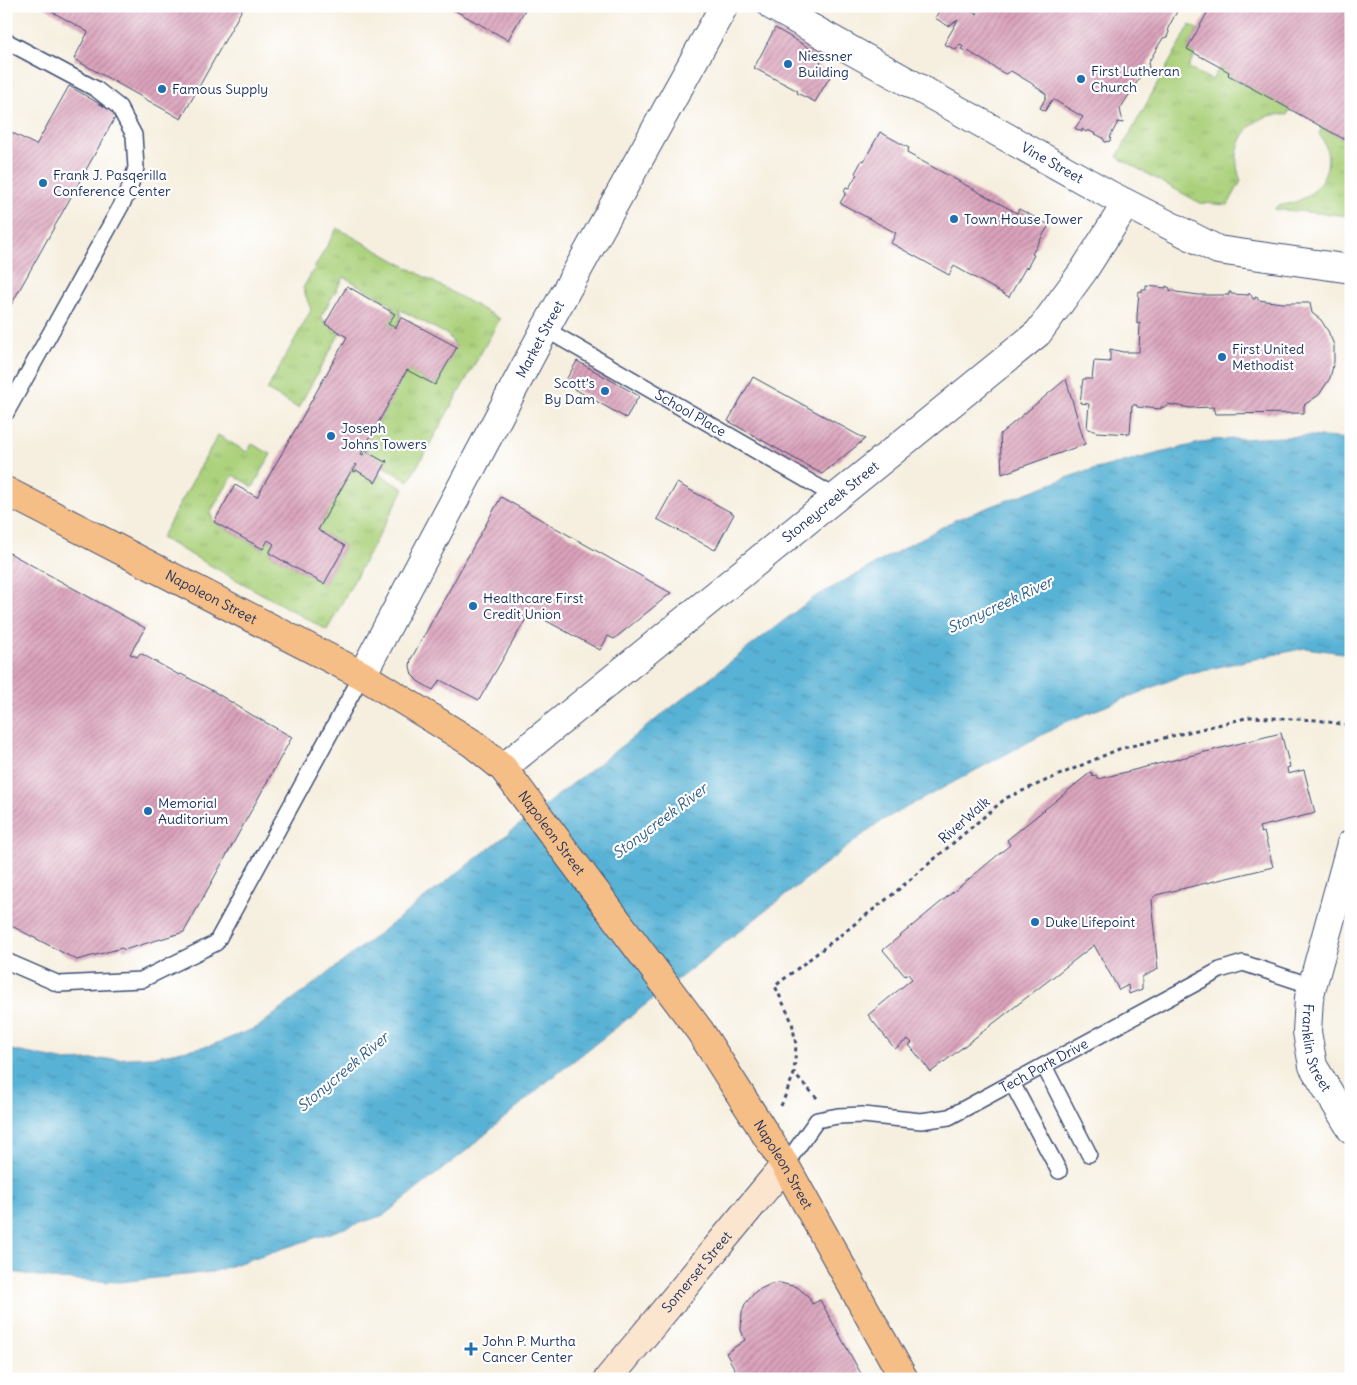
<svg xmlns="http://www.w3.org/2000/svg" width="1357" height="1385" font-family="Delius,sans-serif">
<defs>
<pattern id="grass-tufts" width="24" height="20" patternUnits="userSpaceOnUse" patternTransform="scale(1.25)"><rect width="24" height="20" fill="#abd17b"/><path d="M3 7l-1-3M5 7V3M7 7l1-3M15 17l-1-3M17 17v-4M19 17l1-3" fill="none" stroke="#93b46d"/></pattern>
<pattern id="water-ripples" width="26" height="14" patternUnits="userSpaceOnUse" patternTransform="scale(1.25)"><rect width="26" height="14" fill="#58b2d5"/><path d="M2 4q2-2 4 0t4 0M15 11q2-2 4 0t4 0" fill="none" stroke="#4891b0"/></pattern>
<pattern id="building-hatch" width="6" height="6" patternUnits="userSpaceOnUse" patternTransform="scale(1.25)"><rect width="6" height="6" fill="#dba3bb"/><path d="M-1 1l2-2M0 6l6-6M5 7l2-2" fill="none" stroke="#b1859b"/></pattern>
</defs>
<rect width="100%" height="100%" fill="#fff"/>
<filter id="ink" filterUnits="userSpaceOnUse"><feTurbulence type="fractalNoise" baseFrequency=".02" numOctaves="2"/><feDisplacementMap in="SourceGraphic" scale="10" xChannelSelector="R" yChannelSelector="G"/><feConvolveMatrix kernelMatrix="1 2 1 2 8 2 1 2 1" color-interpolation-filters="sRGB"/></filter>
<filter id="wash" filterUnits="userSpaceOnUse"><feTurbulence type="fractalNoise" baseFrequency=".0096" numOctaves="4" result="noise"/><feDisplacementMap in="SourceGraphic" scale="20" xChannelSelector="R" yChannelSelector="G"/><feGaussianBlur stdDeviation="1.12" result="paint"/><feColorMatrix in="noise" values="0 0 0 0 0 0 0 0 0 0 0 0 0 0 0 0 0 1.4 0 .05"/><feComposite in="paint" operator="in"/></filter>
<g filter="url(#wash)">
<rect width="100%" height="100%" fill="#f6efdf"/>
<path fill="url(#grass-tufts)" stroke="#63806c" d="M1190 25 1198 29 1187 49 1195 54 1188 68 1212 80 1220 67 1229 72 1228 75 1290 109 1287 115C1249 110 1227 148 1241 181L1228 205 1200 203 1117 157Z
M1322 127 1351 143V216L1274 209 1278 205C1314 205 1343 166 1319 134Z
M337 228 500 319 409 481 384 467 387 461 385 462 367 452 368 449H366L363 455 361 454 407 370 435 385 456 347 448 335 399 309 401 317 396 328 388 324 395 314 391 304 344 277 321 316 326 324 340 333 298 408 267 390 311 310 303 288Z
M218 435 247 452 252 444 271 454 253 487 233 475 210 513 214 522 262 549 268 540 274 544 269 553 324 584 345 546 318 530 355 464 357 465 354 471 356 470 374 481 375 483 380 475 404 489 327 630 161 538Z"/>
<path fill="url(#water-ripples)" stroke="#3a709a" d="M1310 436 1351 439V654L1305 648 1186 674 1066 722 879 822 544 1084 467 1150 384 1215 212 1272 119 1282 57 1279 6 1271V1049L66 1061 152 1057 212 1045 258 1027 813 598 955 520 1080 473 1212 440Z"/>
<g id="blocks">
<path fill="url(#building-hatch)" d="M42 6H244L181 119 74 59 88 32Z
M447 6H527L508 40Z
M942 6H963L977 14 980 6H1180L1168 28 1169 32 1167 37 1163 38 1148 63 1149 67 1146 72 1142 74 1120 109 1123 123 1118 122 1111 135 1110 141 1105 142 1103 138 1088 130 1086 132 1082 129V132L1075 128 1083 117 1054 100 1051 101 1045 111 1040 108 1046 97V94L1031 83 1011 71 1005 74 968 51 967 52 961 49 963 47 960 44 956 50 944 44 958 20 948 26 935 18Z
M1211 6H1351V143L1228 75 1229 72 1187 49Z
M775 28 823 56 819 66 832 73 815 102 797 93 798 91 754 68Z
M69 86 117 114 6 314V118L9 131 36 145Z
M880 132 909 148 907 153 1017 213 1019 209 1049 225 1032 254 1034 255 1027 268 1026 267 1009 297 954 266 949 275 891 243 896 233 840 203 846 193 844 191 846 187 849 188 857 174 855 173 862 160 864 161Z
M347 286 395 314 388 324 396 328 401 317 457 347 435 385 407 370 361 454 363 455 366 449 368 450 367 452 385 462 386 460 387 461 375 483 374 482V481L356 470 355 472 353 471 357 465 355 464 318 530 345 546 324 584 269 553 274 544 268 540 263 549 214 522 235 485 257 497 299 423 347 337 325 324Z
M1146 286 1166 288V286L1170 288V291L1173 290 1176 292 1199 295H1229V292H1231V294L1249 295V293H1250L1253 299H1255V297L1258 298V300L1283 303H1310L1312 313 1321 320 1328 331 1334 345V362L1330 378 1319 395 1304 405V413L1215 414 1213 407 1190 408 1168 404 1166 407H1161V409L1137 407V405H1132L1130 434 1096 432 1087 428 1089 404 1080 403 1083 379H1092L1094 361 1110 362V349L1123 352H1139L1140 323 1137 324V316L1139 291 1142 293V290H1146Z
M577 361 639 396 626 418 564 383Z
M753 377 865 439 822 474 728 421Z
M1066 379 1085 444 1002 474 1000 434Z
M677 483 734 514 715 550 657 519Z
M501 497 671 593 614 639 608 636 600 650 530 612 479 700 440 680 433 690 419 682 412 675 410 666 411 659Z
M6 551 145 628 130 654 137 657 140 653 179 675 181 674 213 691 252 715 292 737 184 932 124 950 122 948 77 960 6 923Z
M1281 733 1290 767 1287 768 1288 774 1304 770 1315 813 1259 827 1261 833 1264 832 1273 867 1156 895 1151 900 1158 969 1142 977V989L1129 994 1128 985 1119 990 1094 945 931 1072 909 1045 912 1043 908 1039 895 1049 868 1015 912 979 908 974 905 976 883 950 1010 845 1007 840 1091 772 1093 777 1096 775 1098 779Z
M780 1283 797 1287 808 1296 812 1304 820 1300 864 1379H740L726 1353 745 1340 741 1330 742 1312 745 1304 756 1291 771 1284Z"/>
</g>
</g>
<g filter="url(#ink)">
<use href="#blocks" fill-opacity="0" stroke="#3c4c71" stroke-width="1"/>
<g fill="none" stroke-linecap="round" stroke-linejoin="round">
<defs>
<g id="service">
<path d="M6 41 96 89 119 107 134 135 136 168 127 195 6 413"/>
<path id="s1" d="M545 329 836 497"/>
<path d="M6 961 59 984 141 980 216 943 362 675"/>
<path d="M1044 1066 1089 1154"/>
<path d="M1012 1083 1059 1171"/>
<path id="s2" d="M785 1165 817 1120 838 1116 863 1115 921 1121 949 1117 1220 970 1243 963 1312 986"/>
</g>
<g id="minor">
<path id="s3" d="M772 6 1110 195 1218 250 1351 269"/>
<path id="s4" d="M503 768 1038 333 1084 270 1126 204"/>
</g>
<g id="tertiary">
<path id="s5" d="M362 675 545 329 724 6"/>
<path id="s6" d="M1351 844 1309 998 1307 1032 1313 1066 1351 1129"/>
</g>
<g id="secondary">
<path id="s7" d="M608 1379 785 1165"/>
</g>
<g id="primary">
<path id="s8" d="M6 491 362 675 472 743 503 768 700 1031 785 1165 904 1379"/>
</g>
</defs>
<use href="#service" stroke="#3c4c71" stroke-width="18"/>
<use href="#minor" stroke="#3c4c71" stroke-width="30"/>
<use href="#tertiary" stroke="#3c4c71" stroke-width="30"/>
<use href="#secondary" stroke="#3c4c71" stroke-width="30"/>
<use href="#primary" stroke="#3c4c71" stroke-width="30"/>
<path stroke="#3c4c71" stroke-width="3" stroke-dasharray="4 4" stroke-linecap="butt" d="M817 1098 794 1074 796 1045 792 1022 775 986 892 895 1006 798 1119 749 1250 717 1318 720 1351 726
M781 1106 794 1074"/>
<use href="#service" stroke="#fff" stroke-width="15"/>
<use href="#minor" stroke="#fff" stroke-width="28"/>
<use href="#tertiary" stroke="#fff" stroke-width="28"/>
<use href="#secondary" stroke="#fbe5cf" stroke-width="28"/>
<use href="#primary" stroke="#f6be87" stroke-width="28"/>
</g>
</g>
<g fill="#1f6fb2" stroke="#fff" stroke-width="2">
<circle cx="788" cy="64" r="5"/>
<circle cx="1081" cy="79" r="5"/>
<circle cx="162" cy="89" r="5"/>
<circle cx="43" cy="183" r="5"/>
<circle cx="954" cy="219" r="5"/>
<circle cx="1222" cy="357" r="5"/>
<circle cx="605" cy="391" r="5"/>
<circle cx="331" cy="436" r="5"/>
<circle cx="473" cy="606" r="5"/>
<circle cx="148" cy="811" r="5"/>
<circle cx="1035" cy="922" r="5"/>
<path d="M468.5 1341.5h5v5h5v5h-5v5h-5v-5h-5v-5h5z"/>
</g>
<g text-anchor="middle" stroke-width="4.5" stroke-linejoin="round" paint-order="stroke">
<g font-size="14" fill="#1b2f5e" stroke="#fff" text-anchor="start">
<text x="798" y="61">Niessner<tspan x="798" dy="16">Building</tspan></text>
<text x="1091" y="76">First Lutheran<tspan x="1091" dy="16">Church</tspan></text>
<text x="172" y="94">Famous Supply</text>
<text x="53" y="180">Frank J. Pasqerilla<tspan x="53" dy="16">Conference Center</tspan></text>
<text x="964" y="224">Town House Tower</text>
<text x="1232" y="354">First United<tspan x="1232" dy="16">Methodist</tspan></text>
<text x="595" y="388" text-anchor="end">Scott’s<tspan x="595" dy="16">By Dam</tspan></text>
<text x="341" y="433">Joseph<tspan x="341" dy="16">Johns Towers</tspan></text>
<text x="483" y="603">Healthcare First<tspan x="483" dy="16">Credit Union</tspan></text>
<text x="158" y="808">Memorial<tspan x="158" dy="16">Auditorium</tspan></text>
<text x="1045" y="927">Duke Lifepoint</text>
<text x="482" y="1346">John P. Murtha<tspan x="482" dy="16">Cancer Center</tspan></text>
</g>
<g font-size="14" fill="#1b2f5e" stroke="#fff">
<text dy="5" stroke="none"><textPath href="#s3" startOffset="321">Vine Street</textPath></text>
<text dy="5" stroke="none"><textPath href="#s5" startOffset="380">Market Street</textPath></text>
<text dy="5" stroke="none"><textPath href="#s1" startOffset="168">School Place</textPath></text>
<text dy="5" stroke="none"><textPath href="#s4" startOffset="422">Stoneycreek Street</textPath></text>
<text dy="5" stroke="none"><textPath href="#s8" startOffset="231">Napoleon Street</textPath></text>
<text transform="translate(964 820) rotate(-41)" y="5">RiverWalk</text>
<text dy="5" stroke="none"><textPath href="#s8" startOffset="651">Napoleon Street</textPath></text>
<text dy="5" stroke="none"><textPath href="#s6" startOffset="211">Franklin Street</textPath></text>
<text dy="5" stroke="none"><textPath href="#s2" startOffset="296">Tech Park Drive</textPath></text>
<text dy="5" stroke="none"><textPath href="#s8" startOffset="1056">Napoleon Street</textPath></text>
<text dy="5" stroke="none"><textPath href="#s7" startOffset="139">Somerset Street</textPath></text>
</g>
<g font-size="15" font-style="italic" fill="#305d88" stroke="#fff">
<text transform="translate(1000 605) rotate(-25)" y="5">Stonycreek River</text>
<text transform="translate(660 821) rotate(-37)" y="5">Stonycreek River</text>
<text transform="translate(343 1072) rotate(-40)" y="5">Stonycreek River</text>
</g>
</g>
<rect width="1357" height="1385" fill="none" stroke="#fff" stroke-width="25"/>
</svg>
